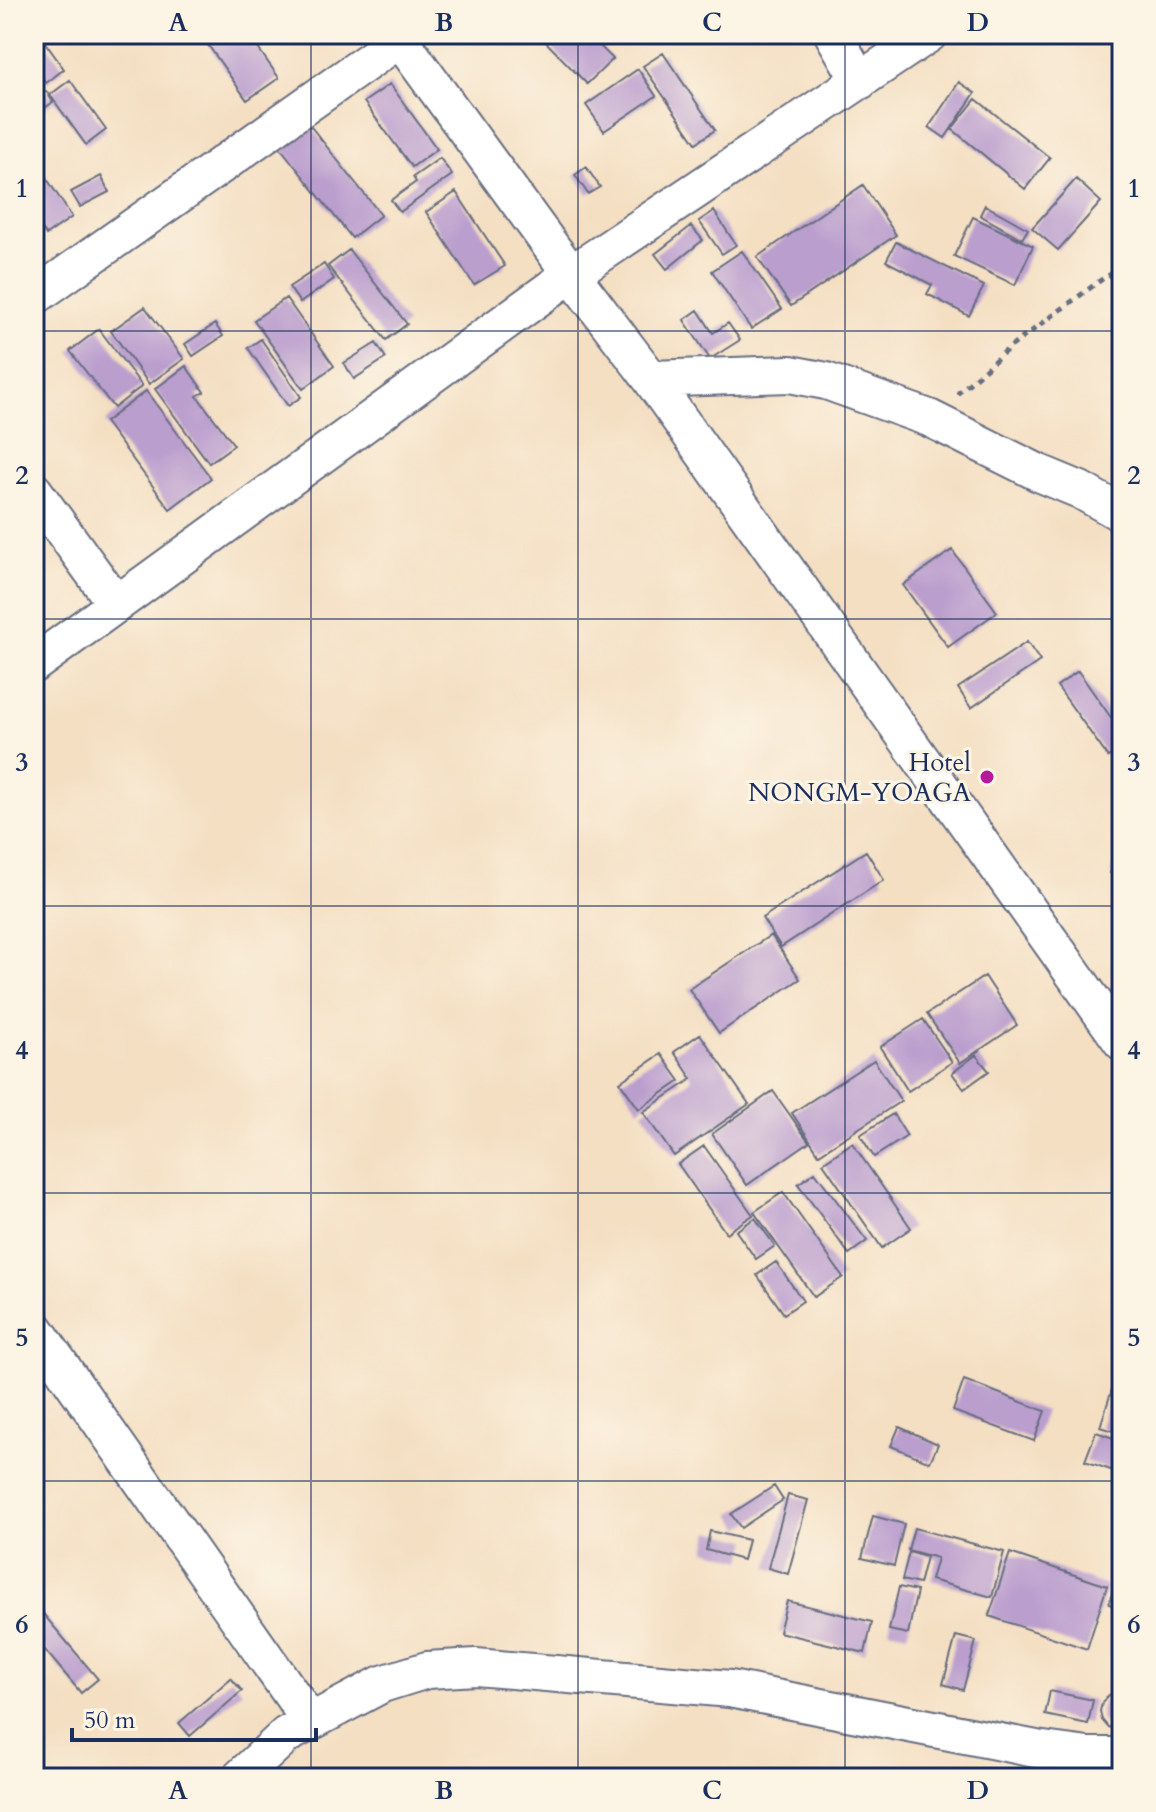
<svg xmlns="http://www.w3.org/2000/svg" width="1156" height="1812" font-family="Cardo,serif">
<rect width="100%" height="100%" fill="#fcf5e5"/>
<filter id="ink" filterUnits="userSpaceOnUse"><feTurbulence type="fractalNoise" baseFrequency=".0125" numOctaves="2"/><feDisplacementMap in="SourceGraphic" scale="16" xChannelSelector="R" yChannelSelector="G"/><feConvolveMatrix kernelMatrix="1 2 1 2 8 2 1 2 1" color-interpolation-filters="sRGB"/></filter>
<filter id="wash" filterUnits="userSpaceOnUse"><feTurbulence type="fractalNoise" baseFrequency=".006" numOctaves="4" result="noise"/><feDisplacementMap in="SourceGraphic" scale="32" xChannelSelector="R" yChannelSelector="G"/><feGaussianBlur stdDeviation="1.8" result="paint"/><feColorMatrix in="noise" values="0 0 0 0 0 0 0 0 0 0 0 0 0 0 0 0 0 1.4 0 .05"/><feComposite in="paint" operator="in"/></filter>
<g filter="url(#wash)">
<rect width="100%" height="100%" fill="#f4dfc3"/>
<g id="blocks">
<path fill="#ba9ece" d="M34 34H39L64 69 46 83 34 66Z
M202 34H248L279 78 247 100 201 35Z
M538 34H588L613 59 587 84Z
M663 53 715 130 696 143 643 66Z
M638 69 656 96 604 131 586 105Z
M70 80 106 130 86 145 50 95Z
M959 82 975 93 945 138 929 127Z
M390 84 437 149 412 167 364 102Z
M46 91 53 102 34 116V100Z
M976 99 1050 158 1025 189 952 129Z
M308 123 381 215 352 238 279 146Z
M440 158 452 175 400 212 391 200 416 182 413 177Z
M34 159 72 217 46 235 34 216Z
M586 167 600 187 588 194 575 175Z
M101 176 109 192 80 207 71 192Z
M1076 179 1101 202 1058 250 1032 228Z
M863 185 896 235 791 306 757 257Z
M456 192 505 266 474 285 426 212Z
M985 205 1028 229 1022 239 980 215Z
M714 211 736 245 722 254 699 221Z
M973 217 1033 246 1015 285 954 256Z
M691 226 703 240 667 269 655 254Z
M896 242 984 286 969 316 927 294 932 285 886 261Z
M349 250 407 324 386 340 328 266Z
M742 251 782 309 751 329 712 271Z
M324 264 334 279 300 303 289 287Z
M286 298 334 366 303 389 254 320Z
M145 307 184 359 149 384 111 331Z
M698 310 713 333 728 323 740 340 710 359 684 320Z
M215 324 223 336 193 356 185 344Z
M99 329 142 386 114 408 70 351Z
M261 339 301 397 288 406 248 348Z
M376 343 386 358 354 379 344 363Z
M186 366 204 392 197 396 234 445 209 463 155 389Z
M146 391 211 478 170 509 105 422Z
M952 550 997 612 948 647 903 585Z
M1027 642 1040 661 971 708 958 688Z
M1078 671 1122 733V747L1108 757 1057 686Z
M866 851 884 880 781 947 762 918Z
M1118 856 1122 858V879L1110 873Z
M771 935 800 979 719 1033 689 989Z
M985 976 1017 1025 960 1063 927 1014Z
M923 1019 952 1062 908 1091 880 1047Z
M700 1034 749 1104 674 1156 643 1112 692 1079 674 1052Z
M661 1054 680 1081 639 1109 620 1082Z
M976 1055 989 1071 964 1089 952 1073Z
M874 1060 901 1101 819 1154 792 1113Z
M773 1091 809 1142 747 1185 712 1134Z
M893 1114 907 1136 874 1157 860 1135Z
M852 1143 911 1228 882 1248 823 1163Z
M704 1146 753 1215 726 1233 678 1164Z
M815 1172 867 1241 849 1254 798 1184Z
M783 1192 843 1277 814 1297 754 1212Z
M755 1218 775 1246 756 1259 736 1231Z
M776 1262 803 1301 784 1314 757 1275Z
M1121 1361H1122V1434L1100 1427Z
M964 1380 1045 1411 1034 1441 953 1411Z
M899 1427 938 1444 930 1462 891 1446Z
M1096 1432 1122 1441V1474L1085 1461Z
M774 1486 783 1500 741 1528 731 1514Z
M788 1495 808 1500 788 1574 768 1568Z
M873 1516 904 1524 894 1566 862 1558Z
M914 1528 1004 1552 992 1597 931 1580 937 1558 908 1550Z
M710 1531 748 1540 743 1560 706 1550Z
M909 1552 926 1557 919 1584 902 1580Z
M1010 1553 1107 1586 1087 1649 989 1616Z
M1115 1584 1122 1586V1608L1109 1604Z
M899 1587 917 1591 908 1634 889 1630Z
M787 1601 872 1622 865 1653 779 1632Z
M34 1603 98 1679 81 1693 34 1637Z
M956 1636 976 1641 963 1690 943 1684Z
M231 1678 242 1691 190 1736 179 1723Z
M1050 1691 1093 1700 1088 1724 1045 1715Z
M1115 1692H1122V1730L1108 1727 1102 1720 1100 1711 1102 1703 1107 1696Z"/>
</g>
</g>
<g filter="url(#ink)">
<use href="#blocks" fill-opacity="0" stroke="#676d81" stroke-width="2"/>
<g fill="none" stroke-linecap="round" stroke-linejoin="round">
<defs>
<path id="minor" d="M396 34 571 274 651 379 1122 1042
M833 34 860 81
M34 297 400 39
M651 379 790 374 826 381 929 418 1039 473 1080 490 1122 514
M34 491 116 604
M34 664 571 274 929 34
M34 1327 310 1721
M240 1778 286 1735 382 1684 427 1670 476 1667 730 1689 1036 1749 1088 1756H1122"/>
</defs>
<use href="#minor" stroke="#676d81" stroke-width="40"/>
<path stroke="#676d81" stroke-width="5" stroke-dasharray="6 6" stroke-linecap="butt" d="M957 394 1009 348 1105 277 1122 269"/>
<use href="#minor" stroke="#fff" stroke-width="36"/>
</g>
</g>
<path fill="none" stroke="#1b2f5e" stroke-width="2" stroke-opacity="0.55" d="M311 34V1778M578 34V1778M845 34V1778M34 331H1122M34 619H1122M34 906H1122M34 1193H1122M34 1481H1122"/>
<circle fill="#b5179e" stroke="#fcf5e5" stroke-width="3" cx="987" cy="777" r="8"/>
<g text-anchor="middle" stroke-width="6" stroke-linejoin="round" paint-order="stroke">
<g font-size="26" fill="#1b2f5e" stroke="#fcf5e5" text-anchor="end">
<text x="971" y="771">Hotel<tspan x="971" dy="30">NONGM-YOAGA</tspan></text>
</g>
</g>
<rect width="1156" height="1812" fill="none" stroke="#fcf5e5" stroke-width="88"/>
<path d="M72 1728v12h244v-12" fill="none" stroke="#1b2f5e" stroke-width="4"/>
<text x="84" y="1728" font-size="24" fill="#1b2f5e" stroke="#fcf5e5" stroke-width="6" paint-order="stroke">50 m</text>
<rect x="44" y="44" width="1068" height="1724" fill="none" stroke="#1b2f5e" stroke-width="3"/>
<g font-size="26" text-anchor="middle" font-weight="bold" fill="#1b2f5e">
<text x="178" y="31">A</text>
<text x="444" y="31">B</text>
<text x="712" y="31">C</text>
<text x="978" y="31">D</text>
<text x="22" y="197">1</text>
<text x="1134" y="197">1</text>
<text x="22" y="484">2</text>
<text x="1134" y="484">2</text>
<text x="22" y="771">3</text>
<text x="1134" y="771">3</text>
<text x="22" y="1059">4</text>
<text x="1134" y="1059">4</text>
<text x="22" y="1346">5</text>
<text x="1134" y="1346">5</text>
<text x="22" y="1633">6</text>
<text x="1134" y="1633">6</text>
<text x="178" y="1799">A</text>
<text x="444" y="1799">B</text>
<text x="712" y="1799">C</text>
<text x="978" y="1799">D</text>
</g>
</svg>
